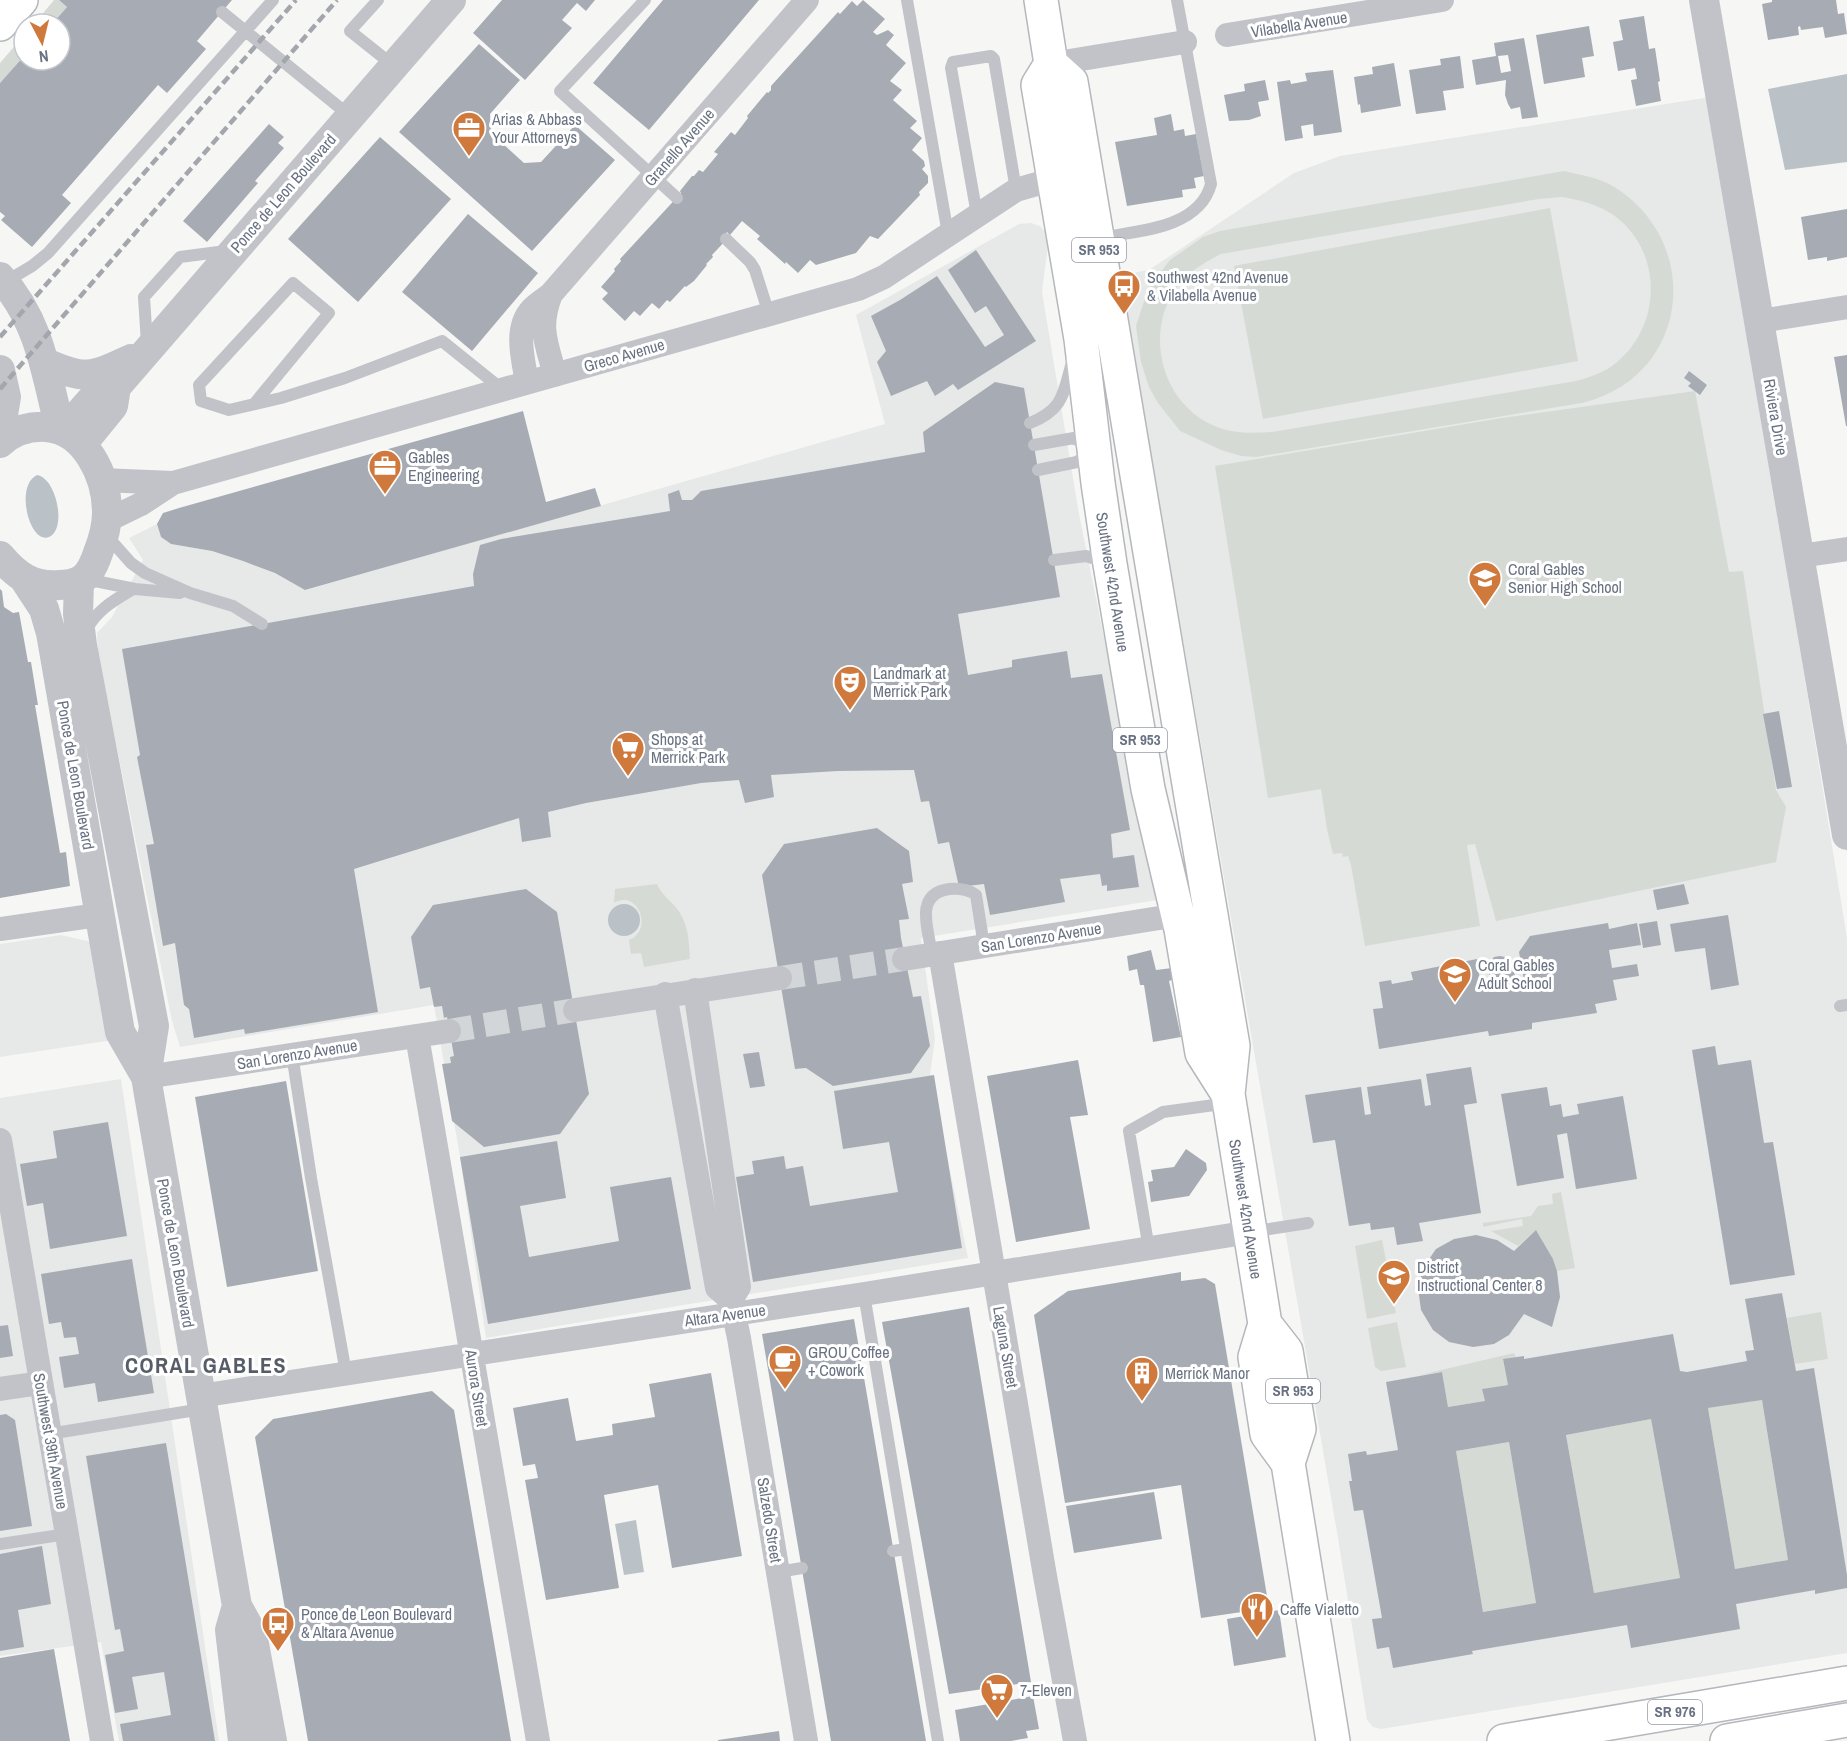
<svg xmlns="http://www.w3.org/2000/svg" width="1847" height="1741" font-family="'Archivo Narrow',sans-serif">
<rect width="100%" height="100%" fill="#f6f7f4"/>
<path fill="#e7e8e8" d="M1710 97 1847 938V1653L1381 1729 1373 1727 1367 1720 1338 1538 1120 275 1149 270 1294 173 1340 156Z
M1031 223 1040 226 1046 233 1048 245 1042 292 1079 514 1157 900 921 938 935 1039 930 1074 968 1258 486 1338 460 1157 434 1005 180 1047 172 1021 98 654 97 633 112 617 143 560 129 538 157 524 161 537 171 544 212 551 243 561 275 573 306 590 885 424 856 315 1019 224Z
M61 935 96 943 113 1040 0 1057V944Z
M121 1079 219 1741H119L101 1642 0 1656V1098Z"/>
<path fill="#d5dbd4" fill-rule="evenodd" d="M54 0H59L67 7 52 24H34Z
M24 35V56L0 83V63Z
M1564 171C1581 175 1601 178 1616 188 1705 246 1688 378 1582 403L1256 457 1241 456 1221 450 1180 431 1158 403 1149 387 1141 362 1136 326 1148 289 1170 260 1203 237 1220 231ZM1562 197C1587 201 1610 208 1627 227 1663 266 1657 329 1617 362 1606 372 1591 377 1576 381L1272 432C1253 433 1235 434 1217 427 1164 407 1144 338 1174 291 1185 274 1203 263 1221 254L1539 199Z
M1550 208 1578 361 1263 419 1234 266Z
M1695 391 1729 572 1743 571 1776 790 1786 807 1776 862 1496 921 1475 844 1467 845 1480 926 1365 946 1351 865 1348 856 1343 857 1342 853 1333 854 1327 829 1321 789 1268 798 1215 466 1502 418Z
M657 884C661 893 666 897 673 904 688 920 689 938 690 959L644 967 641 953 631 954 629 940C654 930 638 889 614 903L615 889Z
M1561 1192 1575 1268 1557 1271 1553 1259 1536 1230 1518 1246 1491 1231 1523 1226 1522 1219 1483 1227V1223L1531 1216 1538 1206 1553 1204 1552 1194Z
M1382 1240 1396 1313 1367 1319 1355 1246Z
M1821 1312 1828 1359 1795 1364 1787 1318Z
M1397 1322 1406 1367 1381 1371 1375 1367 1368 1328Z
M1514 1353 1516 1357 1503 1360 1508 1385 1483 1389 1485 1401 1448 1407 1442 1372 1420 1375Z
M1762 1400 1788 1560 1735 1569 1708 1408Z
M1651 1419 1680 1578 1594 1593 1566 1435Z
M1509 1442 1536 1603 1483 1612 1456 1451Z"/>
<path fill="#bac1c7" d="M1847 74V162L1785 170 1768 89Z
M37 475C57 478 67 530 49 537 30 545 14 486 37 475Z
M608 920a16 16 0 1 1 32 0a16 16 0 1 1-32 0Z
M636 1520 644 1572 624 1575 615 1524Z"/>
<path fill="#a7acb4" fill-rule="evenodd" d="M59 0H232L197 41 206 49 167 93 158 85 62 195 71 203 32 247 1 220 5 216 0 212V83L24 56V60H60V24H52L67 7Z
M502 0H595L586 11 577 3 562 20 572 28 525 80 473 33Z
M663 0H759L649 130 593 83Z
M863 0 885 19 873 32 877 35 888 30 894 35 886 45 906 63 890 81 902 90 893 100 917 121 910 128 922 138 912 150 924 161 925 166 922 169 928 176V183L919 192 920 195 878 239 870 236 856 253 816 265 810 260 798 273 786 262 785 264 757 239 760 236 742 221 730 235 727 232 724 236 727 239 712 255 713 257 706 264 707 265 694 281 686 287 685 286 670 302 667 300 659 309 652 303 640 316 634 311 625 321 602 299 608 293 601 287 615 271 614 269 621 261 620 259 681 193 680 191 692 176H694L699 170 703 172 718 154 714 152 731 132 735 135 748 118 747 116 767 92 768 93 771 90V86L838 12 840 14 852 1 857 6Z
M1772 0H1836L1838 14 1844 13 1847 34 1825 38 1823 27 1801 30 1800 26 1798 27 1799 35 1768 40 1762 4 1772 2Z
M1644 16 1649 49 1655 48 1660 81 1658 82 1661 101 1636 106 1631 80 1637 79 1635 68 1618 71 1613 42 1623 40 1619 20Z
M1589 26 1594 56 1582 58 1585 77 1544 84 1536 35Z
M1524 38 1538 117 1522 119 1520 107 1511 109 1508 104 1505 95 1506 80 1476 85 1472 60 1496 56 1494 43ZM1508 55 1511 71 1501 73 1498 56Z
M479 44 520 80 490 114 491 133 524 163 541 162 575 125 615 160 532 251 399 132Z
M1460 56 1464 88 1443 91 1446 110 1416 114 1409 70 1441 65 1440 59Z
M1394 63 1401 106 1361 113 1360 104 1358 105 1354 77 1373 74 1372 67Z
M1333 70 1342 132 1314 136 1313 124 1301 126 1303 138 1285 141 1277 82 1290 80 1291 84 1307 81 1305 73Z
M1265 80 1269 100 1258 102 1261 116 1249 120 1229 121 1224 95 1245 91 1244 84Z
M1171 114 1174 131 1184 129 1185 136 1196 134 1204 176 1194 178 1196 188 1182 190 1183 197 1127 206 1115 142 1157 135 1154 118Z
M269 124 284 137 278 143 284 148 255 181 258 183 207 242 183 221Z
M380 137 451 199 358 302 288 239Z
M1847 209V257L1827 261V257L1808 260 1801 217Z
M468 214 538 273 472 351 402 292Z
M976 250 1036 341 958 390 953 384 935 396 927 381 891 396 877 362 886 351 871 316 900 300 937 276 985 347 1004 335 986 306 975 313 948 270Z
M1847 355V426H1846L1834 357Z
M1689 371 1707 385 1700 395 1688 386 1691 383 1684 378Z
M995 382 1024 388 1060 597 958 614 968 675 1012 667V660L1067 651 1071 678 1102 674 1130 830 1111 834 1113 858 1134 855 1139 887 1107 891V885L1102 886 1100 874 1060 879 1065 902 990 915 984 884 959 887 949 842 938 844 929 801 921 802 914 770 838 771 771 775 774 797 745 803 739 780 701 783 586 803 548 812 551 837 522 842 519 818 354 869 378 1012 245 1034 244 1029 194 1038 189 1009 184 1005 175 943 163 946 146 845 154 844 137 757 140 755 122 649 474 586 473 574 480 545 501 539 670 511 668 494 679 490 682 500H692L701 491 925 452 923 432Z
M523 411 546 502 595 488 601 506 305 590 275 573 243 561 212 551 171 544 161 537 157 524 163 513 179 508Z
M0 589 2 591 4 607 13 613 19 612 28 662H31L38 705H35L60 853 66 852 70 886 0 898Z
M1779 711 1792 787 1777 789 1763 714Z
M877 828 909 851 913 882 902 884 909 919 899 920 901 938 913 997 921 996 930 1046 911 1073 833 1086 806 1068 795 1069 762 875 784 844Z
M1684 884 1689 904 1657 910 1653 890Z
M526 889 557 912 589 1094 560 1134 484 1147 452 1121 442 1064 451 1063 450 1057 454 1056 447 1017 444 1018 442 1006 434 1007 430 987 420 989 411 937 433 905Z
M1728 915 1739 985 1711 990 1705 948 1675 952 1670 924Z
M1657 921 1661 945 1643 948 1639 924Z
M1608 923 1609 929 1637 923 1641 945 1609 950 1612 968 1637 964 1639 976 1613 980 1617 1000 1595 1004 1597 1013 1532 1023V1029L1489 1036 1488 1031 1379 1049 1373 1009 1383 1008 1379 982 1391 980 1392 984 1413 980 1411 972 1477 959 1481 988 1489 987V964L1494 957 1500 956 1505 957 1510 961 1517 981 1524 980 1519 952 1530 936Z
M1151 950 1156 970 1172 968 1174 979 1169 981 1181 1037 1153 1042 1144 985H1140L1137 969 1129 971 1127 956Z
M1715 1046 1718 1065 1751 1060 1764 1143 1773 1142 1795 1275 1730 1285 1692 1050Z
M759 1052 765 1086 750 1088 743 1054Z
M1078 1060 1088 1115 1070 1117 1090 1229 1016 1242 987 1076Z
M1471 1067 1477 1103 1464 1105 1481 1213 1419 1223 1423 1241 1397 1245 1394 1227 1371 1230 1370 1223 1349 1226 1335 1140 1313 1143 1305 1095 1361 1087 1365 1115 1371 1114 1367 1087 1421 1079 1425 1106 1431 1105 1426 1074Z
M934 1075 962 1248 753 1282 736 1177 754 1174 752 1161 784 1156 786 1169 803 1166 810 1206 898 1192 889 1142 843 1149 834 1091Z
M286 1081 318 1271 227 1287 195 1097Z
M1547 1087 1550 1106 1561 1104 1563 1117 1579 1114 1577 1104 1623 1096 1637 1179 1576 1189 1567 1133 1557 1135 1564 1178 1517 1186 1501 1094Z
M108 1122 127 1236 50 1249 43 1203 27 1206 20 1164 57 1158 53 1131Z
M557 1141 566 1198 520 1206 529 1257 619 1241 610 1187 671 1177 691 1289 488 1324 460 1157Z
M1186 1149 1206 1163 1207 1170 1189 1196 1151 1202 1148 1182 1153 1181 1151 1170 1174 1167Z
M1536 1230 1553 1259 1557 1271 1560 1297 1552 1327 1524 1314 1509 1335 1494 1344 1473 1347 1449 1342 1433 1330 1421 1310 1418 1288 1423 1268 1436 1249 1454 1239 1476 1235 1497 1240 1514 1251Z
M132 1259 154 1393 98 1402 95 1383 64 1388 59 1357 79 1354 76 1337 64 1338 61 1322 49 1324 41 1274Z
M1181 1272V1281L1205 1278 1215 1284 1269 1608 1201 1618 1181 1485 1065 1503 1034 1315 1068 1291Z
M1782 1293 1796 1371 1814 1368 1847 1575V1588L1815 1594V1590L1736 1604 1740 1629 1631 1648 1627 1625 1472 1651 1473 1654 1393 1668 1389 1647 1377 1649 1372 1619 1382 1618 1363 1510 1354 1511 1349 1481H1352L1348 1454 1366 1451 1367 1455 1398 1450 1386 1382 1442 1372 1448 1407 1485 1401 1482 1389 1508 1385 1503 1359 1524 1356V1359L1673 1334 1680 1371 1687 1372 1747 1361 1745 1351 1754 1350 1745 1299ZM1762 1400 1788 1560 1735 1569 1708 1408ZM1651 1419 1680 1578 1594 1593 1566 1435ZM1509 1442 1536 1603 1483 1612 1456 1451Z
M969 1307 1031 1682 949 1694 882 1322Z
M854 1319 926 1741H831L762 1334Z
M8 1325 13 1356 0 1358V1326Z
M711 1373 742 1556 672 1568 658 1485 604 1495 619 1588 546 1600 525 1480 538 1478 535 1464 523 1466 513 1408 568 1398 576 1441 613 1435 612 1424 655 1417 649 1384Z
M432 1391 454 1410 511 1741H308L255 1437 273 1419Z
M6 1414 15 1420 32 1526 0 1531V1415Z
M166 1443 215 1741H123L120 1724 171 1715 164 1672 132 1677 138 1709 115 1713 105 1655 124 1651 120 1629 115 1630 86 1456Z
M1154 1492 1162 1539 1074 1553 1066 1506Z
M42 1546 51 1604 18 1610 24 1647 0 1651V1554Z
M1279 1610 1286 1657 1234 1666 1227 1619Z
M54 1649 70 1741H0V1658Z
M1033 1696 1039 1729 1026 1731 1028 1738 1011 1741H960L955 1710Z
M779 1731 780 1741H718V1740Z"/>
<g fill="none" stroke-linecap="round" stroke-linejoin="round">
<path stroke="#d3d6d8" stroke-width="24" stroke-dasharray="24 12" stroke-linecap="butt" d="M780 978 904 959
M449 1031 575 1010"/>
<defs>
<path id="primary" d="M1041 0 1051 64 1071 82 1233 1046 1228 1094 1265 1324 1255 1357 1267 1434 1288 1463 1333 1741
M1051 64 1038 85 1081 339 1098 483 1110 564 1148 789 1181 929 1202 1053 1228 1094
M1265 1324 1286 1351 1299 1429 1288 1463
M1504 1741 1847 1683
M1727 1741 1847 1720"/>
<path id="trunk" d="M0 24 21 0"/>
</defs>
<use href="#primary" stroke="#b5b7bc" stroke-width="36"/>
<use href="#trunk" stroke="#b4b6ba" stroke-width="36"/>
<path stroke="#c1c3c8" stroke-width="12" d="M378 0 350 31 394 66
M645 0 560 91 677 198
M907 0 948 234
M222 12 350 116
M977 215 951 68 953 62 991 56 994 59 1016 190
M1099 238C1137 231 1199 229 1211 184L1177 0
M726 239 750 262 755 270 769 314
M5 282 32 266 48 253 273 0
M147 344 144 297 180 257 226 251
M254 404 329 313 293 283 199 385 201 401 229 410 281 398 345 378 442 341 503 390
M1030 423C1064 409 1063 394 1072 362
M1034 445 1074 438 1094 450 1077 462 1038 470
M107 536 131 563 145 573 190 593 233 606 262 624
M1054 560 1086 556 1108 563
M85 579 135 589 180 593
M86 630C98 609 113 601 133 589
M932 954C928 929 914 894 949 889 960 888 968 889 976 895L984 946
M1840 1006 1847 1005
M292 1054 311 1178 346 1373
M1250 1232 1308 1223
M1149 1249 1129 1131 1163 1112 1229 1103
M864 1294 938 1741
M49 1434 202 1409
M0 1544 67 1534
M893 1551 906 1549
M778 1572 802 1568"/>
<path stroke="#c1c3c8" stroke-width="24" d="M1227 35 1442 0
M1051 64 1185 42
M551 294C538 327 546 342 555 375
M1760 321 1847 307
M527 382C523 359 514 328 532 309 538 303 545 299 551 294L807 0
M101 480 173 483
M106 521 141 504 173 483 858 289 884 277 1016 190 1054 179
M1800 556 1847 549
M0 929 98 915
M940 953 1045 1576 1075 1741
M904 959 1178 915
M695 990 739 1287 731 1300
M665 994 717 1288 731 1300 739 1338 806 1741
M575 1010 780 978
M417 1036 538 1741
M146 1077 449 1031
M0 1140 102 1741
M0 1389 41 1383
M200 1396 864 1294 1250 1232"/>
<path stroke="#c1c3c8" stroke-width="30" d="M1704 0 1847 835
M0 277C40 321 46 373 60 429
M44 362C85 381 92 377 131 359
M0 370 6 397 0 432
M64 431 94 397 116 387 451 0
M0 443C13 431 29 426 46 427 86 430 107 477 107 513 107 527 103 540 98 553 95 562 89 575 81 580 74 584 66 585 59 585 32 587 17 576 0 556
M82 444 113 406 116 387
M25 580 44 609 51 633 120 1032 146 1077 237 1606 252 1633 272 1741
M79 581 78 614 82 645 154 1026 146 1077
M237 1606 230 1630 243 1741"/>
<use href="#primary" stroke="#fff" stroke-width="33"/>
<use href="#trunk" stroke="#fff" stroke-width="33"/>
<path stroke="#a3a6ad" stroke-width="4.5" stroke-dasharray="9 4.5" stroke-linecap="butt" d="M0 337 296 0
M0 389 337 0"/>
</g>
<defs>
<symbol id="office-pin" viewBox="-11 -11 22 30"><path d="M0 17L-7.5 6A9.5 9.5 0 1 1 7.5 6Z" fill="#cf7a3c" stroke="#fff"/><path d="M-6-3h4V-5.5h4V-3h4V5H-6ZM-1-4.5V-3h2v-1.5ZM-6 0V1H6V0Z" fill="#fff"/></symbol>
<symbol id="bus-pin" viewBox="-11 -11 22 30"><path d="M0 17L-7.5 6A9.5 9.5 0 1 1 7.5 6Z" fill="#cf7a3c" stroke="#fff"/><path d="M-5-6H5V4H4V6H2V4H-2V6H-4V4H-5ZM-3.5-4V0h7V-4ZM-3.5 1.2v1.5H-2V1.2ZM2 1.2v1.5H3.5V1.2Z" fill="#fff"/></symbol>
<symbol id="school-pin" viewBox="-11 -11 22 30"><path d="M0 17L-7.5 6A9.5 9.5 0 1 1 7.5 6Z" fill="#cf7a3c" stroke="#fff"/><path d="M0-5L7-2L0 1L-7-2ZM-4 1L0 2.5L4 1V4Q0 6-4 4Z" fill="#fff"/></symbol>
<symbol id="theatre-pin" viewBox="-11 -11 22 30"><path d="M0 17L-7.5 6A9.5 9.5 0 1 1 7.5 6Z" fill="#cf7a3c" stroke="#fff"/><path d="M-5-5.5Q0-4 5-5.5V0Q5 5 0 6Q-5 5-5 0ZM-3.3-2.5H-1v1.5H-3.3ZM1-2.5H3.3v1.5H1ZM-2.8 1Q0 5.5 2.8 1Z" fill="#fff"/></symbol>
<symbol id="supermarket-pin" viewBox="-11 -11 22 30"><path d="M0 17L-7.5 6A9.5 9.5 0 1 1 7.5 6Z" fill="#cf7a3c" stroke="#fff"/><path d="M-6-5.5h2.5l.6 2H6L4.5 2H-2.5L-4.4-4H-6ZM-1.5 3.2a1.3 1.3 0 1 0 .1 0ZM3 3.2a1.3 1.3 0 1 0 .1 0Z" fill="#fff"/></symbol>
<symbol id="cafe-pin" viewBox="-11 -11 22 30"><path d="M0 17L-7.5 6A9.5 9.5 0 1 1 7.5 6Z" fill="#cf7a3c" stroke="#fff"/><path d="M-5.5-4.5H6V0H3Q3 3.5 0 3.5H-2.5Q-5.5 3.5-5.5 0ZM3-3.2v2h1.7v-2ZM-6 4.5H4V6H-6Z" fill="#fff"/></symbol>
<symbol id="building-pin" viewBox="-11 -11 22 30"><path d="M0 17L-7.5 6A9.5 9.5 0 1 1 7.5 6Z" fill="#cf7a3c" stroke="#fff"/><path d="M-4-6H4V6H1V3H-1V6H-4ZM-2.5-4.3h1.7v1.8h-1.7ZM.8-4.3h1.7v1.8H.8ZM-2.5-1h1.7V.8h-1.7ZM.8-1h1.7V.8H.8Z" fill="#fff"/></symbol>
<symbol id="restaurant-pin" viewBox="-11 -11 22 30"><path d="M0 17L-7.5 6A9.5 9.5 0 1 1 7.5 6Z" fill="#cf7a3c" stroke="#fff"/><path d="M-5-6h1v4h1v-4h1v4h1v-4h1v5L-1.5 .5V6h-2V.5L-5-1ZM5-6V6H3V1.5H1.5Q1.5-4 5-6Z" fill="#fff"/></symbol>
</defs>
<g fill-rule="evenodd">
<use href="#office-pin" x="450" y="109" width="38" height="52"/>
<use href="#bus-pin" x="1105" y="267" width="38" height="52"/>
<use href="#office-pin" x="366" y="447" width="38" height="52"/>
<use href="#school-pin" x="1466" y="559" width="38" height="52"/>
<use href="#theatre-pin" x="831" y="663" width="38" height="52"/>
<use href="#supermarket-pin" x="609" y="729" width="38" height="52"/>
<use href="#school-pin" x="1436" y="955" width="38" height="52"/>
<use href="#school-pin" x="1375" y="1257" width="38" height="52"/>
<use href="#cafe-pin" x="766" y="1342" width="38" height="52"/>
<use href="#building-pin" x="1123" y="1354" width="38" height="52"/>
<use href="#restaurant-pin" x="1238" y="1590" width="38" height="52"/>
<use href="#bus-pin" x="259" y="1604" width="38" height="52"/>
<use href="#supermarket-pin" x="978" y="1671" width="38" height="52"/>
</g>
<g text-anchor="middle" stroke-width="6" stroke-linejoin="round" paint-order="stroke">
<g fill="#fff" stroke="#969ca8" stroke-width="1.5">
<rect x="1072" y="238" width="54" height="24" rx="4.5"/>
<rect x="1113" y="728" width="54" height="24" rx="4.5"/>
<rect x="1266" y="1379" width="54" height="24" rx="4.5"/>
<rect x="1648" y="1700" width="54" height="24" rx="4.5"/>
</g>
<g font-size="15" font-weight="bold" fill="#697282">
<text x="1099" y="255">SR 953</text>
<text x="1140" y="745">SR 953</text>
<text x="1293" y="1396">SR 953</text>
<text x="1675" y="1717">SR 976</text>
</g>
<g font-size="16" fill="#697282" stroke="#fff">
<text transform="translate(1299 24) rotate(-9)" y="6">Vilabella Avenue</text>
<text transform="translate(679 147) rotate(-49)" y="6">Granello Avenue</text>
<text transform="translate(283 193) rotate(-49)" y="6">Ponce de Leon Boulevard</text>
<text transform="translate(624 355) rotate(-16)" y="6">Greco Avenue</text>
<text transform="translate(1776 417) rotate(80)" y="6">Riviera Drive</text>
<text transform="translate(1113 582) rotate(81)" y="6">Southwest 42nd Avenue</text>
<text transform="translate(76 775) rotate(80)" y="6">Ponce de Leon Boulevard</text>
<text transform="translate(1041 937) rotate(-9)" y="6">San Lorenzo Avenue</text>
<text transform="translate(297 1054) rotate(-9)" y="6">San Lorenzo Avenue</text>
<text transform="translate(1246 1209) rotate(81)" y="6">Southwest 42nd Avenue</text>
<text transform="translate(176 1253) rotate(80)" y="6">Ponce de Leon Boulevard</text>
<text transform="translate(725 1315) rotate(-8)" y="6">Altara Avenue</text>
<text transform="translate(1006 1347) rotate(80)" y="6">Laguna Street</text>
<text transform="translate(477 1388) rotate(81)" y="6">Aurora Street</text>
<text transform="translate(51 1441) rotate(80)" y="6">Southwest 39th Avenue</text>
<text transform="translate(770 1520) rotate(81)" y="6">Salzedo Street</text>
</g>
<g font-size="16" fill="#697282" stroke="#fff" text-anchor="start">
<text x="492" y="125">Arias &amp; Abbass<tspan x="492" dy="18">Your Attorneys</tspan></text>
<text x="1147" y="283">Southwest 42nd Avenue<tspan x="1147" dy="18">&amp; Vilabella Avenue</tspan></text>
<text x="408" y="463">Gables<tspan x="408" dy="18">Engineering</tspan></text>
<text x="1508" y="575">Coral Gables<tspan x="1508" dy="18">Senior High School</tspan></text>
<text x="873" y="679">Landmark at<tspan x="873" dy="18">Merrick Park</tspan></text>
<text x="651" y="745">Shops at<tspan x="651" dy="18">Merrick Park</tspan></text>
<text x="1478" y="971">Coral Gables<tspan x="1478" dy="18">Adult School</tspan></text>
<text x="1417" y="1273">District<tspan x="1417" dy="18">Instructional Center 8</tspan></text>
<text x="808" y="1358">GROU Coffee<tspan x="808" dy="18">+ Cowork</tspan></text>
<text x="1165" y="1379">Merrick Manor</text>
<text x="1280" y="1615">Caffe Vialetto</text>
<text x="301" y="1620">Ponce de Leon Boulevard<tspan x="301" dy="18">&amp; Altara Avenue</tspan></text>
<text x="1020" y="1696">7-Eleven</text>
</g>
<g font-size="22" font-weight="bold" letter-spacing="1.5" fill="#565d68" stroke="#fff">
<text x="206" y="1373">CORAL GABLES</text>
</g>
</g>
<g transform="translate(42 42) rotate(173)"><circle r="28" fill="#ffffff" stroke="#c3c7cd" stroke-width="1.5"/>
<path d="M0-4.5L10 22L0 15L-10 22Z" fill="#cf7a3c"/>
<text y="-9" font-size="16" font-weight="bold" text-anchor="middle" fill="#697282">N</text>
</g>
</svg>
